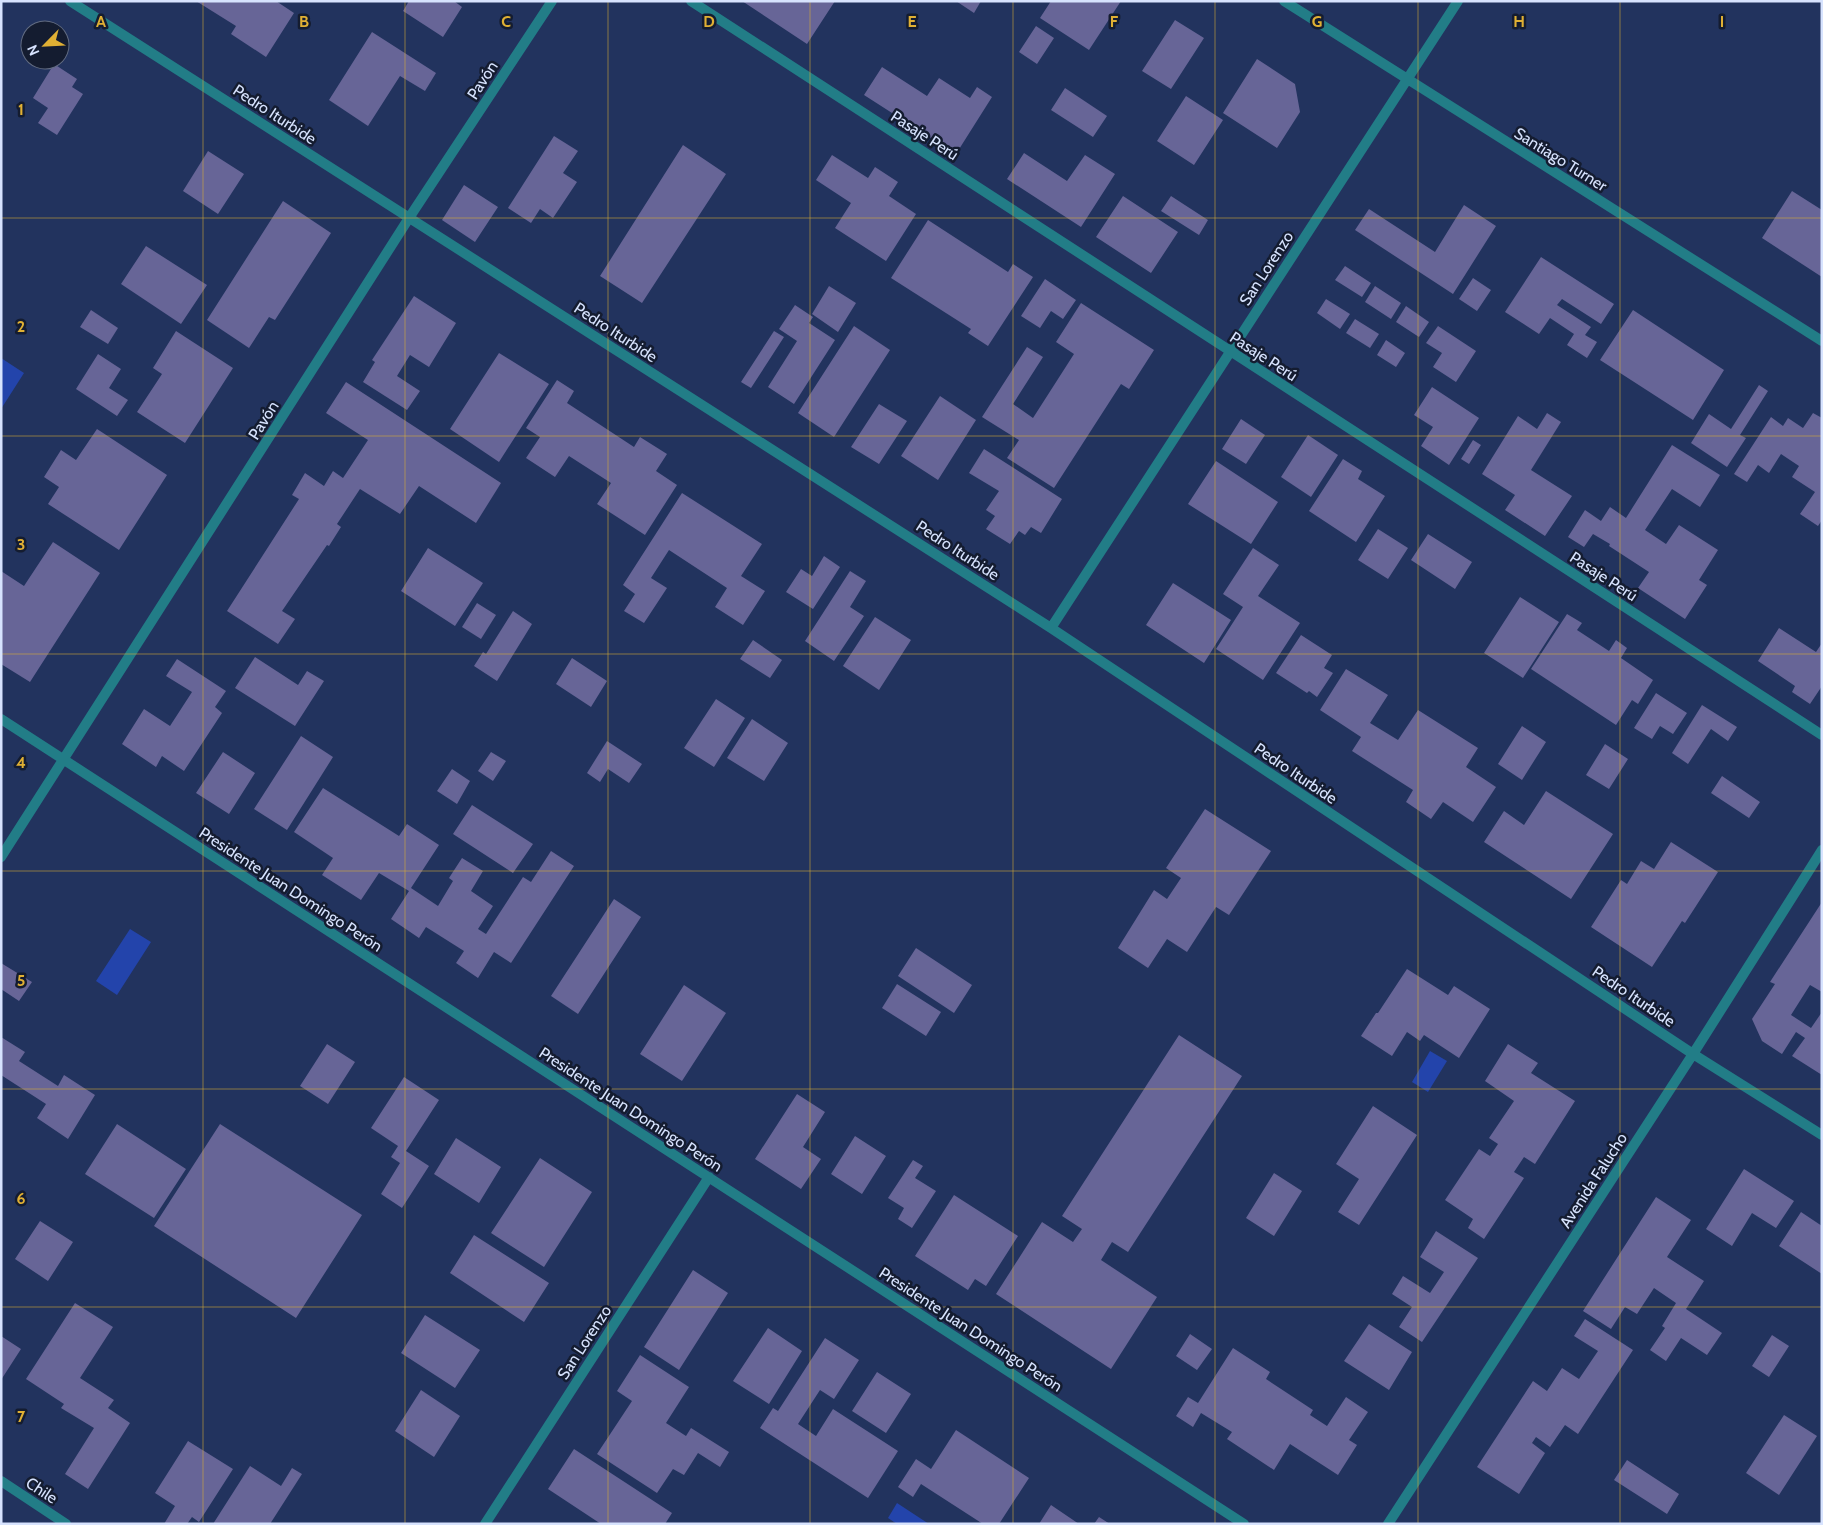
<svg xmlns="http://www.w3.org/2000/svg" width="1823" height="1525" font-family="Cabin,sans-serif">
<rect width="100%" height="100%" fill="#22335e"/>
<path fill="#2344ab" d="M1 358 24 373 1 409Z
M130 929 151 942 117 995 96 981Z
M1430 1051 1447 1061 1428 1092 1412 1082Z
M897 1503 929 1524H897L888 1518Z"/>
<path fill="#676597" d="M196 1H276L294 13 266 57 231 34 236 26Z
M409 1H454L462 7 443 37 403 11Z
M742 1H835L807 44Z
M956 1H981L974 13Z
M1051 1H1121L1089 50 1040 18Z
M1175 20 1204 38 1171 89 1142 71Z
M1036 26 1054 38 1037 64 1019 52Z
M372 32 436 73 425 91 400 76 368 126 329 100Z
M1257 59 1295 84 1300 112 1277 148 1223 113Z
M54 64 77 79 72 87 83 94 57 135 38 123 48 108 33 98Z
M882 67 927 96 939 78 970 98 977 87 992 97 956 154 864 95Z
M1065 88 1107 116 1093 137 1051 110Z
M1186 96 1223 120 1194 165 1157 141Z
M554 136 578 151 563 173 577 182 553 218 540 209 531 223 508 208Z
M683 145 726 174 642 303 600 276Z
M208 151 244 174 218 214 183 191Z
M1024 153 1067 181 1085 155 1115 174 1081 227 1007 179Z
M832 155 868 178 875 167 898 182 889 196 916 214 886 261 835 228 851 203 816 180Z
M464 185 498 207 475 242 442 220Z
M1792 191 1822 210V277L1762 238Z
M1123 196 1178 232 1151 273 1096 237Z
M1171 196 1208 220 1199 235 1161 211Z
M283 201 331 233 275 320 269 317 249 348 207 320Z
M1464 205 1496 226 1453 294 1355 230 1369 209 1435 252Z
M928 220 1008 272 1013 264 1033 277 988 346 968 333 971 329 891 278Z
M146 246 207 285 181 324 121 284Z
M1541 257 1614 304 1601 324 1562 299 1557 305 1591 327 1585 335 1597 342 1587 358 1567 345 1574 334 1550 318 1539 334 1505 312Z
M1345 266 1371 283 1362 297 1335 280Z
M1473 278 1491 290 1477 311 1459 299Z
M1045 279 1076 300 1063 319 1051 311 1040 328 1021 316Z
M829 286 856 303 838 332 812 314Z
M1375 286 1401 303 1391 319 1365 302Z
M414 296 456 323 429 367 410 355 397 376 420 391 407 410 363 382 375 362 372 360Z
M1326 299 1350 314 1340 329 1317 313Z
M1081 303 1154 350 1129 389 1121 384 1054 488 1007 458 1019 440 982 417 1027 347 1043 357 1013 404 1033 418 1074 354 1056 342Z
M795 305 813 317 809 323 835 340 794 404 768 387 797 341 779 329Z
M1406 306 1429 322 1419 337 1396 322Z
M91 310 118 328 108 344 80 327Z
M1633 310 1724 370 1693 420 1600 360Z
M1355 319 1379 334 1370 348 1346 333Z
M854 326 890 350 834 437 798 413Z
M1438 326 1476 351 1456 382 1433 367 1442 353 1426 343Z
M176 331 233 368 185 443 137 412 162 374 153 368Z
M774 331 784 337 751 388 741 382Z
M1386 340 1405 353 1396 367 1377 355Z
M499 353 549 384 499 462 450 429Z
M98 354 121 369 109 388 128 400 117 416 76 389Z
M557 380 574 391 567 403 634 447 640 437 667 454 656 471 677 485 645 535 597 504 611 483 569 456 555 477 526 458 540 437 526 428Z
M346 382 501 483 476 523 419 486 400 514 360 489 337 524 341 527 329 546 327 545 282 611 295 619 278 644 227 611 299 499 292 495 305 473 324 486 333 471 343 478 368 440 326 413Z
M1759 385 1768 391 1740 435 1746 438 1727 467 1691 443 1709 414 1731 429Z
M1432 387 1479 418 1449 465 1421 446 1433 427 1414 415Z
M940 396 976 420 938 480 901 456Z
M879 404 907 421 879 464 851 447Z
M1547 413 1561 422 1531 470 1572 496 1545 536 1505 510 1515 495 1482 474 1518 416 1537 429Z
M1813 413 1822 418V520L1818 526 1800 514 1815 492 1792 477 1799 466 1781 454 1769 473 1758 465 1747 482 1734 474 1771 417 1783 426 1788 418 1803 428Z
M1241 419 1265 435 1246 464 1222 449Z
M97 429 167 475 119 550 48 504 59 487 44 477 61 450 76 460Z
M1308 435 1338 455 1311 497 1281 477Z
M1473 440 1481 445 1469 464 1461 459Z
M1672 445 1720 475 1700 507 1672 489 1645 530 1666 544 1679 525 1718 550 1699 580 1707 585 1685 619 1638 588 1649 572 1609 546 1610 544 1593 534 1584 547 1568 537 1585 510 1601 521 1610 507 1626 518Z
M984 449 1062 499 1041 533 1031 527 1025 535 1019 531 1010 544 986 529 995 516 986 510 999 491 969 473Z
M1343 459 1362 471 1358 479 1385 496 1356 542 1309 511Z
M1216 461 1278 502 1251 544 1188 504Z
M682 493 762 544 741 576 765 591 743 625 715 607 727 588 669 550 651 578 667 588 644 623 624 611 635 594 623 585Z
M1378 529 1408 548 1388 579 1358 560Z
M1428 534 1472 562 1455 589 1411 560Z
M53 542 100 573 30 682 1 664V571L24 586Z
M428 548 483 583 455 626 401 591Z
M1253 548 1279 565 1258 596 1300 623 1263 680 1216 649 1243 607 1223 594Z
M824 556 840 567 813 609 786 592 801 569 812 576Z
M850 571 866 581 850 607 864 616 834 661 805 641Z
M1173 583 1231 620 1204 663 1146 625Z
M1520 597 1559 622 1523 678 1484 653Z
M477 603 496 615 481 639 462 627Z
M513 611 532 624 497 681 474 666 483 652 486 654Z
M1567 614 1582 623 1577 630 1609 651 1616 640 1627 648 1621 658 1653 680 1638 704 1632 700 1616 725 1531 669Z
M875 617 911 640 879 690 843 666Z
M1779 628 1816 652 1822 643V686L1810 704 1792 692 1795 686 1758 661Z
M1301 635 1332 655 1324 668 1333 673 1317 697 1309 691 1307 693 1276 673Z
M753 640 782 660 770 678 740 659Z
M255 657 298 685 307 671 324 681 295 726 235 688Z
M572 658 607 681 591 707 556 684Z
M177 659 226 691 215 707 222 713 184 771 162 756 156 767 122 744 144 709 170 726 192 692 166 676Z
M1346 669 1388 695 1370 723 1398 740 1418 710 1478 748 1466 767 1496 787 1473 822 1443 802 1431 819 1406 802 1413 790 1352 751 1361 737 1320 710Z
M1656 693 1687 713 1673 734 1660 726 1652 739 1634 728Z
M716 699 745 718 714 767 684 748Z
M1702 705 1737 727 1728 741 1711 729 1688 764 1672 753Z
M752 719 788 743 764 781 727 758Z
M1522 726 1546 742 1522 780 1498 764Z
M301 736 333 757 287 830 254 809Z
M607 741 642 764 629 783 608 769 600 782 587 773Z
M1605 744 1628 759 1609 789 1586 775Z
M223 752 255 773 229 814 196 793Z
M491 752 506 761 493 781 478 771Z
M452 769 470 781 457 804 437 791Z
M1722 776 1760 802 1749 818 1711 793Z
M323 788 399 836 407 824 439 845 411 888 438 906 453 881 449 878 462 858 483 871 471 891 493 906 478 929 486 934 523 877 531 882 551 851 574 866 511 963 494 952 478 978 456 963 464 951 426 927 419 938 391 919 409 891 379 873 361 900 322 875 333 858 294 832Z
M1546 791 1613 834 1571 899 1484 842 1504 811 1524 825Z
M472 805 533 844 513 873 453 834Z
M1205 809 1271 851 1229 915 1216 907 1187 952 1167 939 1148 968 1118 948 1154 890 1167 899 1181 878 1166 868Z
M1671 842 1718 872 1685 923 1682 921 1652 967 1591 927 1621 880 1627 884 1641 861 1654 869Z
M614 899 641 917 578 1014 551 996Z
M1822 902V992L1810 985 1791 1015 1811 1028 1822 1012V1075L1792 1056 1805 1038 1796 1032 1782 1054 1762 1041 1752 1019 1775 984 1770 982Z
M916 948 972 985 954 1013 898 976Z
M1 963 32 982 19 1001 1 989Z
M1407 969 1448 995 1454 986 1490 1009 1459 1058 1424 1035 1420 1041 1407 1032 1392 1056 1361 1036 1376 1013H1378Z
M897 984 941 1012 926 1036 882 1008Z
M684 985 726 1013 682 1081 640 1054Z
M1179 1035 1242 1076 1128 1252 1112 1242 1101 1260 1157 1297 1111 1369 996 1294 1042 1222 1073 1242 1082 1229 1062 1216Z
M1 1037 25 1052 19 1061 58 1086 64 1075 95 1095 68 1139 37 1118 46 1104 1 1075Z
M327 1044 355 1062 328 1104 300 1086Z
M1508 1044 1538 1063 1531 1073 1575 1101 1535 1164 1524 1157 1514 1172 1524 1178 1484 1239 1468 1228 1473 1219 1445 1200 1479 1149 1490 1156 1498 1144 1489 1138 1514 1101 1485 1081Z
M404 1077 439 1100 406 1151 429 1166 402 1208 381 1194 400 1163 391 1157 398 1146 371 1128Z
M797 1094 825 1112 803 1147 821 1159 801 1189 755 1159Z
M1373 1106 1417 1135 1359 1225 1338 1212 1359 1179 1336 1164Z
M117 1124 186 1169 154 1218 85 1174Z
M220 1124 362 1215 296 1318 154 1226Z
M855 1136 886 1156 862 1194 831 1174Z
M456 1138 501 1167 479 1203 434 1174Z
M540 1158 592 1192 544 1267 491 1233Z
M913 1160 923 1166 915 1178 936 1191 912 1228 898 1219 904 1208 888 1198Z
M1744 1169 1794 1201 1776 1228 1752 1213 1732 1246 1706 1229Z
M1274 1173 1302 1191 1274 1236 1246 1218Z
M954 1195 1018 1236 986 1286 975 1279 968 1290 915 1256Z
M1656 1197 1691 1220 1667 1257 1704 1281 1686 1309 1722 1333 1707 1355 1681 1338 1666 1361 1650 1350 1665 1328 1662 1326 1676 1303 1654 1288 1637 1314 1625 1307 1611 1329 1583 1311Z
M1801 1212 1822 1226V1274L1779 1246Z
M40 1221 73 1242 48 1281 15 1259Z
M1436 1231 1478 1258 1422 1342 1399 1327 1412 1307 1392 1294 1403 1276 1430 1293 1444 1272 1420 1257Z
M474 1235 549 1283 524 1322 450 1273Z
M693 1270 728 1293 679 1370 644 1347Z
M75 1303 113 1327 80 1378 114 1400 108 1408 130 1423 88 1489 65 1474 94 1428 61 1408 64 1404 26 1379Z
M425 1315 480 1350 455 1388 401 1353Z
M1585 1319 1633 1350 1578 1434 1565 1425 1550 1447 1536 1437 1532 1443 1545 1453 1519 1494 1477 1467 1533 1381 1547 1391 1562 1368 1579 1379 1598 1351 1574 1336Z
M1369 1324 1412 1352 1389 1390 1344 1361Z
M768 1328 802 1351 769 1404 733 1381Z
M1190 1334 1212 1349 1197 1370 1176 1356Z
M1772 1335 1789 1346 1769 1377 1752 1366Z
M1 1336 21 1349 1 1380Z
M825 1338 859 1360 834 1399 820 1390 798 1424 816 1436 833 1409 898 1451 868 1498 760 1428 773 1408 778 1411Z
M1233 1348 1270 1372 1266 1379 1313 1410 1310 1415 1327 1426 1346 1397 1368 1412 1349 1440 1357 1445 1338 1475 1290 1444 1274 1470 1227 1439 1232 1432 1201 1413 1193 1427 1176 1416 1188 1397 1198 1403Z
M640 1355 689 1387 666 1423 686 1436 691 1428 729 1452 720 1467 698 1453 684 1475 673 1469 657 1493 597 1454 632 1401 617 1391Z
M877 1372 911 1394 886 1433 852 1411Z
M421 1390 460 1416 434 1457 395 1431Z
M1784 1415 1817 1436 1779 1495 1746 1473Z
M956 1430 1029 1478 999 1524H983L921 1484 913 1497 898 1487 916 1459 931 1469Z
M188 1441 233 1469 199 1522 192 1517 187 1524H164L175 1506 155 1493Z
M574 1449 672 1513 665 1524H601L548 1489Z
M1627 1460 1679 1494 1667 1514 1614 1480Z
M250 1466 281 1486 292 1468 302 1474 270 1524H213Z
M1051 1505 1079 1524H1039Z
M1099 1517 1110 1524H1094Z"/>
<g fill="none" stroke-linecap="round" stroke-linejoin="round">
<path stroke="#227d87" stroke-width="10" d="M70 1 1051 628 1693 1054 1822 1135
M691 1 1822 735
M1284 1 1822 341
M1051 628 1458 1
M1 719 1244 1524
M1 857 409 218 552 1
M1 1481 66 1524
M485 1524 709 1177
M1388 1524 1693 1054 1822 850"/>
</g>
<path fill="none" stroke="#e0b034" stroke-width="1" stroke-opacity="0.55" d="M203 1V1524M405 1V1524M608 1V1524M810 1V1524M1013 1V1524M1215 1V1524M1418 1V1524M1620 1V1524M1 218H1822M1 436H1822M1 654H1822M1 871H1822M1 1089H1822M1 1307H1822"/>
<g text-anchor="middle" stroke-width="5" stroke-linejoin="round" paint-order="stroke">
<g font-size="16" fill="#d7e3fe" stroke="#141c30">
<text transform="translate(482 80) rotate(-57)" y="6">Pavón</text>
<text transform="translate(275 114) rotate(33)" y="6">Pedro Iturbide</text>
<text transform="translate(925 135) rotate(33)" y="6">Pasaje Perú</text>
<text transform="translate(1561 159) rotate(32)" y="6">Santiago Turner</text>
<text transform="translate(1266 268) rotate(-57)" y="6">San Lorenzo</text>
<text transform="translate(616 332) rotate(33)" y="6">Pedro Iturbide</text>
<text transform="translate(1264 356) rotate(33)" y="6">Pasaje Perú</text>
<text transform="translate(263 420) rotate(-58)" y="6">Pavón</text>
<text transform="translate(958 550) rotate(33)" y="6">Pedro Iturbide</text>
<text transform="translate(1604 576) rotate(33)" y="6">Pasaje Perú</text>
<text transform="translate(1296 773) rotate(34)" y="6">Pedro Iturbide</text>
<text transform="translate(291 889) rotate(33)" y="6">Presidente Juan Domingo Perón</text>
<text transform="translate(1634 996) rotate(34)" y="6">Pedro Iturbide</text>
<text transform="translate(631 1109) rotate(33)" y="6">Presidente Juan Domingo Perón</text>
<text transform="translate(1593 1180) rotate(-57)" y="6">Avenida Falucho</text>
<text transform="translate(971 1329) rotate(33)" y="6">Presidente Juan Domingo Perón</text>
<text transform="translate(584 1342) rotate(-57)" y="6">San Lorenzo</text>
<text transform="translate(42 1490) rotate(33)" y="6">Chile</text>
</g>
</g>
<g font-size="16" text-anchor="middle" font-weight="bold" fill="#e0b034" stroke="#141c30" stroke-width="5" stroke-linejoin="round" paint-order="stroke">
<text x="101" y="27">A</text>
<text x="304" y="27">B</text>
<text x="506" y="27">C</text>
<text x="709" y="27">D</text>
<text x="912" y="27">E</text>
<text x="1114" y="27">F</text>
<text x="1317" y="27">G</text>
<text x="1519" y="27">H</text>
<text x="1722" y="27">I</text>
<text x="21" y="115">1</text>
<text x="21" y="332">2</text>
<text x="21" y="550">3</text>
<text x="21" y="768">4</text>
<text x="21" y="986">5</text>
<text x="21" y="1204">6</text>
<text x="21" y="1422">7</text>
</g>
<rect width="1823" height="1525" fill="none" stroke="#d7e3fe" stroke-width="5"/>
<g transform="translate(45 45) rotate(246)"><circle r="24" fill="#141c30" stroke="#626c82"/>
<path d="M0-4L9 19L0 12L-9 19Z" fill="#e0b034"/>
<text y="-8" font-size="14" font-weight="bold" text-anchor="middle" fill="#d7e3fe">N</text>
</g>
</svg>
